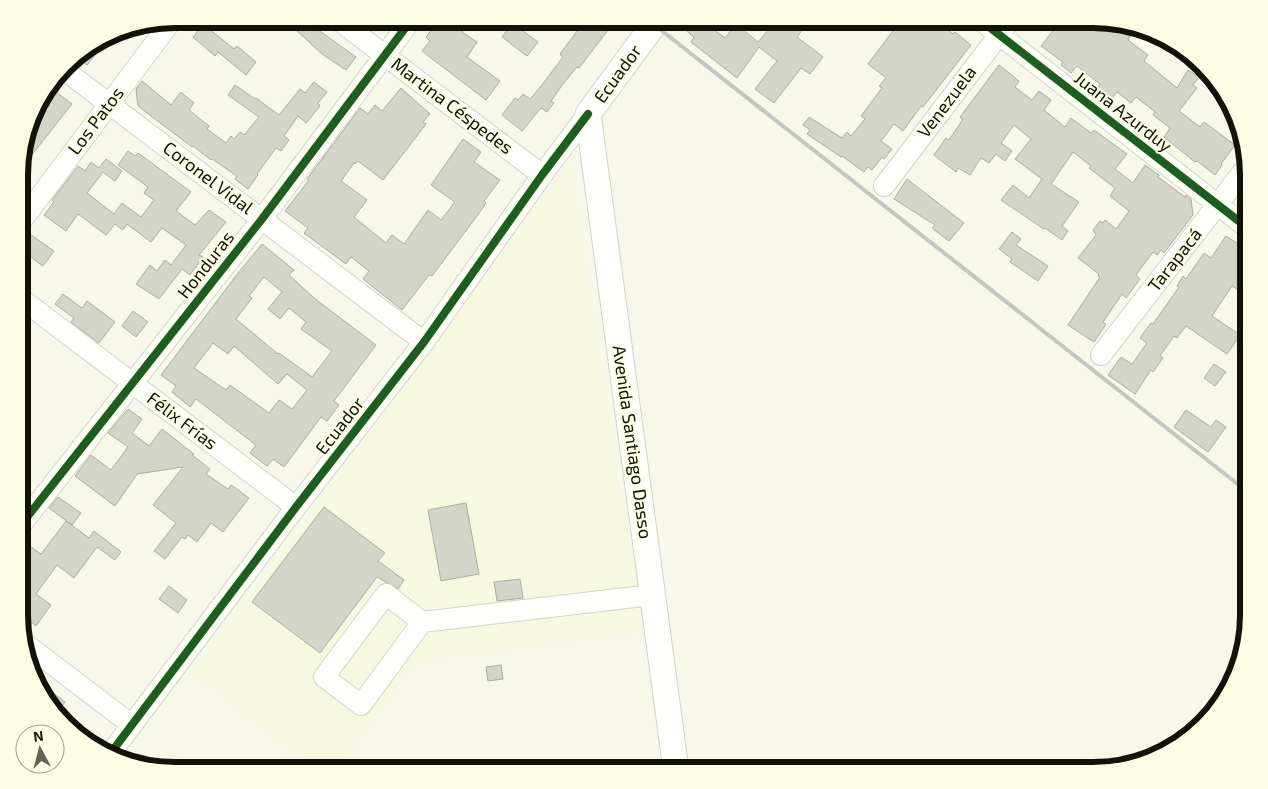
<svg xmlns="http://www.w3.org/2000/svg" width="1268" height="789" font-family="'Exo 2',sans-serif">
<rect width="100%" height="100%" fill="#f7f8ea"/>
<path fill="#f6f8e0" d="M570 163 643 632 416 662 338 770H316L192 673Z"/>
<path fill="#d4d5ca" stroke="#acada2" fill-rule="evenodd" d="M284 19H303L356 57 346 70 322 54Z
M440 19H472L462 32 477 42 467 57 500 81 486 100 422 51 430 41 426 37Z
M586 19H604L612 25 579 68 577 67 563 84 551 101 554 103 547 112 541 108 522 131 502 115 515 98 518 100 523 94 530 99 538 90 563 57 560 54Z
M692 19H700L725 38 736 24 758 42 777 19H811L797 37 823 57 810 74 801 68 774 103 755 89 777 61 759 47 737 78 691 42 694 37 684 29Z
M902 19H934L953 34 955 32 971 45 923 107 921 106 903 131 894 124 881 141 892 149 884 159 882 157 872 170 868 167 864 172 842 156 841 157 807 134 810 130 803 125 809 117 842 138 847 132 851 136 865 119 861 116 882 88 879 86 886 78 868 64Z
M1062 19H1094L1108 21 1130 37 1128 40 1148 55 1144 61 1177 88 1188 70 1199 77 1193 85 1197 88 1179 111 1200 127 1204 122 1235 145 1221 164 1222 165 1215 175 1197 161 1195 162 1164 137 1170 128 1153 115 1155 112 1136 97 1131 103 1117 92 1111 99 1098 88 1100 84 1077 66 1071 73 1061 65 1063 62 1041 46Z
M512 23 538 42 527 56 502 37Z
M203 24 234 49 237 46 256 62 246 75 218 52 215 56 193 37Z
M110 34 111 35 87 65 76 55Z
M999 65 1019 81 1015 87 1032 100 1039 91 1051 100 1044 110 1065 127 1071 118 1091 133 1094 130 1127 154 1115 169 1133 183 1145 165 1159 175 1158 177 1185 197 1186 195 1191 199 1193 215 1164 253 1161 250 1157 255 1153 252 1136 275 1140 279 1126 298 1122 294 1103 322 1106 324 1094 342 1068 325 1100 277 1098 276 1099 274 1078 258 1096 235 1093 230 1100 221 1103 223 1105 220 1116 229 1129 211 1110 196 1115 188 1089 168 1091 166 1073 152 1051 184 1079 202 1062 226 1068 231 1062 240 1045 228 1044 229 1001 200 1013 185 1029 198 1042 179 1015 159 1031 139 1014 125 1001 143 1012 151 1005 161 996 154 989 163 981 158 970 175 958 168 956 172 934 155 946 138 949 140 963 119 960 117Z
M142 81 171 105 181 92 194 103 189 110 209 126 207 129 226 143 231 136 234 139 240 132 244 135 259 117 228 95 235 85 255 99 256 98 279 115 300 89 305 93 314 82 327 92 318 103 320 106 306 123 298 116 284 136 289 140 281 151 276 148 257 174 258 175 248 189 235 179 237 176 212 159 211 160 193 146 192 147 138 106 136 89Z
M401 88 430 114 423 122 426 124 383 180 358 161 355 164 354 163 341 181 367 200 354 217 386 243 392 235 404 244 428 210 441 220 455 202 431 185 463 139 481 152 474 162 500 180 484 201 486 203 477 216 432 276 429 275 402 310 363 279 369 271 351 257 346 264 304 233 308 228 285 211 309 180 307 179 360 108 368 114 375 105 382 111Z
M56 92 72 104 31 156 22 148 35 105 36 104 44 109Z
M128 151 135 156 138 153 191 192 176 211 195 225 209 210 226 222 199 255 203 257 190 275 182 269 159 299 136 284 150 265 157 271 165 260 171 265 186 245 162 228 151 242 127 224 123 230 115 224 106 235 78 214 66 231 44 215 54 202 52 200 78 166 85 171 91 162 99 168 106 159 122 171 115 181 103 172 87 193 114 214 122 203 141 217 154 200 144 193 148 187 118 165Z
M907 179 964 223 949 241 932 228 935 225 894 199Z
M27 232 54 251 43 266 22 251 28 243Z
M1012 232 1021 239 1016 245 1048 266 1038 281 1010 262 1012 259 999 249Z
M1226 236 1249 251V298L1232 286 1212 316 1240 335 1227 354 1186 326 1177 338 1174 336 1160 356 1163 358 1153 372 1151 370 1135 394 1108 375 1121 357 1132 364 1147 343 1140 338 1151 323 1153 324 1179 287 1177 286 1183 276 1186 279 1204 253 1211 258Z
M262 244 294 270 289 275 314 298 376 345 334 401 339 405 327 421 321 417 284 467 273 459 267 466 250 453 256 445 196 399 190 407 172 392 176 386 161 375 238 273ZM264 277 282 292 268 309 280 319 289 308 306 322 301 329 332 351 312 377 279 353 278 354 236 319 252 298 249 296ZM213 343 228 354 234 346 278 384 287 374 307 390 292 409 279 400 269 413 230 385 226 390 194 368Z
M63 294 82 308 87 301 115 322 99 343 71 322 74 318 55 304Z
M133 311 148 322 136 337 122 326Z
M1214 364 1226 372 1215 386 1204 378Z
M128 409 142 419 132 433 149 446 162 429 194 454 192 455 210 469 206 474 228 489 231 485 249 498 223 532 211 523 197 542 188 535 185 539 182 537 165 559 154 551 176 523 153 505 183 467 137 474 115 506 75 476 91 455 111 470 128 447 108 433Z
M1186 410 1211 427 1216 420 1226 427 1208 452 1174 427Z
M58 497 81 513 72 525 49 508Z
M466 503 479 574 441 581 428 510Z
M324 507 385 553 378 561 404 580 398 589 377 577 320 653 252 602Z
M66 521 89 538 94 531 121 552 115 560 97 547 74 578 57 565 36 594 51 605 36 626 20 613 28 604 20 599V539L41 554Z
M520 579 523 598 497 601 494 582Z
M169 586 187 600 178 613 159 599Z
M501 665 503 679 488 681 486 667Z
M38 681 65 702 57 713 45 701Z"/>
<g fill="none" stroke-linecap="round" stroke-linejoin="round">
<defs>
<path id="minor" d="M337 19 542 175
M979 19 1249 229
M63 69 424 342
M884 186 1011 19
M20 223 173 19
M20 298 296 507
M1101 355 1249 164
M20 526 262 219 412 19
M422 622 386 594 324 677 361 705 422 622 652 595
M23 642 132 725
M110 754 296 507 424 342 542 175 588 114"/>
<path id="major" d="M658 19 588 114 676 770"/>
</defs>
<use href="#minor" stroke="#d3d4c9" stroke-width="22"/>
<use href="#major" stroke="#d3d4c9" stroke-width="27"/>
<use href="#minor" stroke="#fefefc" stroke-width="20"/>
<use href="#major" stroke="#fefefc" stroke-width="25"/>
<path stroke="#c5c5c1" stroke-width="4" d="M647 19 1249 493"/>
<defs>
<path id="cycleway" d="M979 19 1249 229
M20 526 262 219 412 19
M110 754 296 507 424 342 542 175 588 114"/>
</defs>
<use href="#cycleway" stroke="#fcfee4" stroke-width="11"/>
<use href="#cycleway" stroke="#1b5e20" stroke-width="8"/>
</g>
<g text-anchor="middle" stroke-width="4" stroke-linejoin="round" paint-order="stroke">
<g font-size="18" fill="#12120a" stroke="#fcfee4">
<text transform="translate(618 74) rotate(-54)" y="6">Ecuador</text>
<text transform="translate(947 102) rotate(-53)" y="6">Venezuela</text>
<text transform="translate(452 106) rotate(37)" y="6">Martina Céspedes</text>
<text transform="translate(1123 112) rotate(38)" y="6">Juana Azurduy</text>
<text transform="translate(96 121) rotate(-53)" y="6">Los Patos</text>
<text transform="translate(208 178) rotate(37)" y="6">Coronel Vidal</text>
<text transform="translate(1175 260) rotate(-52)" y="6">Tarapacá</text>
<text transform="translate(206 265) rotate(-52)" y="6">Honduras</text>
<text transform="translate(182 421) rotate(37)" y="6">Félix Frías</text>
<text transform="translate(340 426) rotate(-52)" y="6">Ecuador</text>
<text transform="translate(632 442) rotate(82)" y="6">Avenida Santiago Dasso</text>
</g>
</g>
<path d="M0 0H1268V789H0ZM175 28H1093A147 147 0 0 1 1240 175V615A147 147 0 0 1 1093 762H175A147 147 0 0 1 28 615V175A147 147 0 0 1 175 28Z" fill="#fcfee4" fill-rule="evenodd"/>
<path fill="none" stroke="#12120a" stroke-width="6" d="M175 28H1093A147 147 0 0 1 1240 175V615A147 147 0 0 1 1093 762H175A147 147 0 0 1 28 615V175A147 147 0 0 1 175 28Z"/>
<g transform="translate(40 749) rotate(353)"><circle r="24" fill="#fcfee4" stroke="#9ea08d"/>
<path d="M0-4L9 19L0 12L-9 19Z" fill="#626258"/>
<text y="-8" font-size="14" font-weight="bold" text-anchor="middle" fill="#12120a">N</text>
</g>
</svg>
